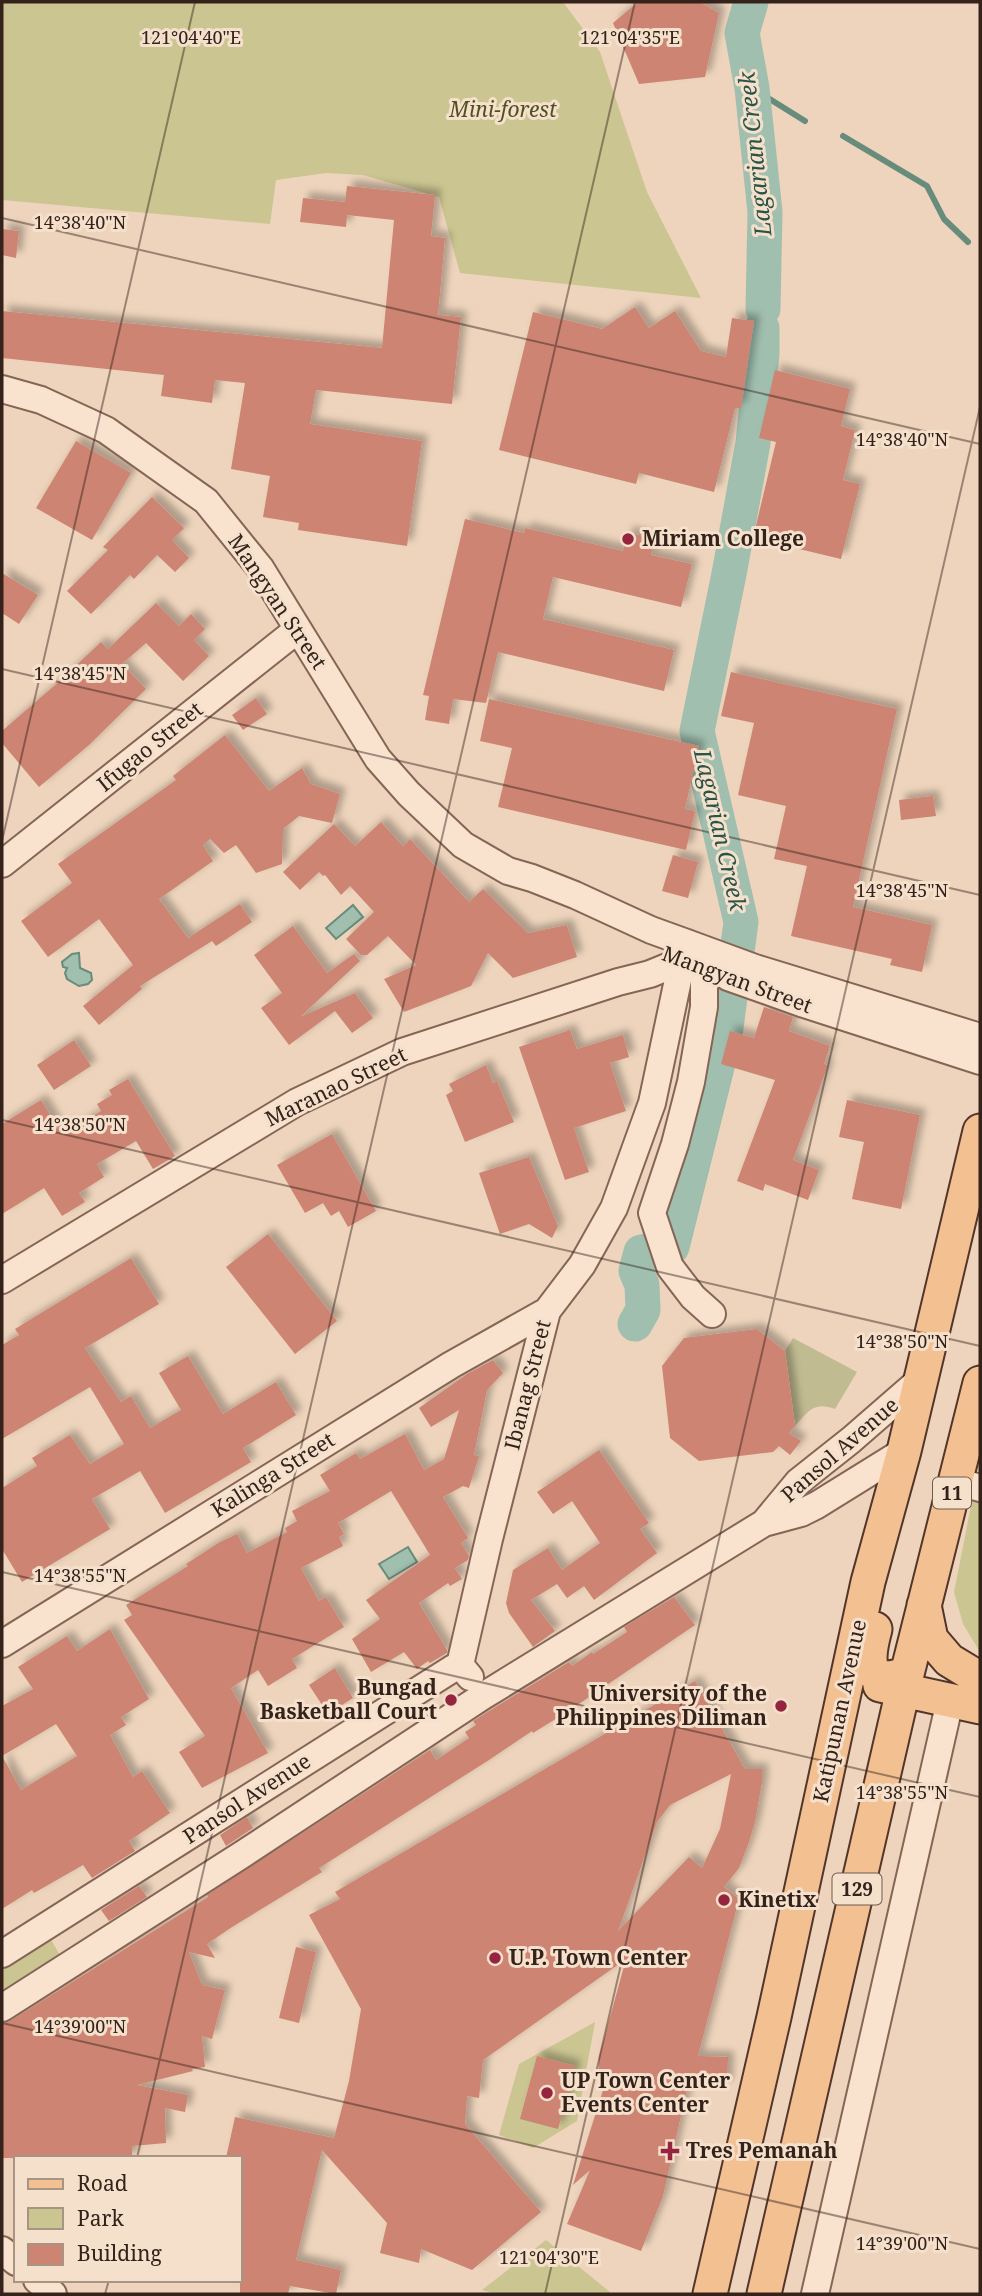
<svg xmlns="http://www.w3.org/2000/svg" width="982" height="2296" font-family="'Noto Serif',serif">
<defs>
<filter id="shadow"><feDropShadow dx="6" dy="-6" stdDeviation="3.5" flood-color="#0004"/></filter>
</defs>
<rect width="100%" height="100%" fill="#eed4bc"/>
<path fill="#cbc591" d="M4 2H563L600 52 647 192 701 298 460 273 439 197 363 175 326 173 276 180 270 224 2 200V4Z
M978 1471 980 1472V1652L963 1624 954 1592Z
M50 1938 64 1962 2 1997V1966Z
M595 2022 577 2121 533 2148 499 2135 519 2064Z
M546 2240 610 2292 608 2294H496L482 2290Z"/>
<path fill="#c0bb91" d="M793 1338 857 1372 835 1409C814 1401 808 1411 795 1426L785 1351Z"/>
<path fill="#a0bfaf" stroke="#688c7b" stroke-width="2" d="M353 905 363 917 336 939 326 928Z
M79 953 80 968 91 973 92 980 88 984 79 986 67 979 65 973 67 968 63 967 62 962 72 954Z
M408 1547 417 1562 389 1579 379 1564Z"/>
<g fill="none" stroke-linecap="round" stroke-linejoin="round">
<path stroke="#688c7b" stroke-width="6" d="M752 88 805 121
M843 136 927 186 944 219 968 242"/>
<path stroke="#a0bfaf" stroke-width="35" d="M751 2 742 33 752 88 765 212 763 309
M736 959 741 922 697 731 729 574 753 443 762 354V328
M635 1324 643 1310 642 1285 636 1271 641 1252 672 1247 725 1035 731 990"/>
</g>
<path fill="#cd8472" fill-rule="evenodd" filter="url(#shadow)" d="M638 2H700L719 13 705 77 639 84 613 23Z
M347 186 435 195 431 236 445 238 438 315 461 317 452 404 316 390 310 424 422 441 407 546 298 530 299 523 263 517 270 476 231 469 245 383 215 380 212 403 161 396 164 375 2 358V311L382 348 394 220 347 215 346 227 300 222 303 198 345 202Z
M2 229 19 231 16 258 2 255Z
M635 307 649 328 675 311 701 351 726 357 732 318 754 321 741 408H735L714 492 639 473 636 484 499 450 533 312 602 329Z
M775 370 850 389 841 426 855 430 843 480 860 484 841 559 753 538 776 442 759 438Z
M76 441 131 473 92 540 36 508Z
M152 497 184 528 172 540 189 558 175 572 157 555 134 579 130 575 91 614 67 591 108 550 103 547Z
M465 519 524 533 525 528 623 551 627 532 655 539 651 555 692 564 681 607 553 577 543 619 674 650 664 691 498 652 486 703 453 699 449 724 425 720 429 696 423 695Z
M2 573 38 595 19 624 2 613Z
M156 603 179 626 191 614 205 629 194 640 209 656 183 681 146 643 122 664 146 689 89 745 39 787 2 743V731L54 686 101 642 108 649Z
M731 672 897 709 853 907 932 925 922 972 890 965 892 959 791 936 807 866 774 859 786 806 738 795 754 723 721 716Z
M256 698 267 714 243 730 232 715Z
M489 699 699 746 685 809 695 811 686 850 498 807 512 748 480 741Z
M225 735 269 791 302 768 311 784 340 794 332 823 299 816 283 829 282 864 256 873 236 845 224 853 210 839 203 845 213 861 159 899 188 938 240 904 252 922 216 946 212 941 140 986 142 989 99 1025 83 1006 133 965 99 919 48 957 21 921 72 883 58 864 176 780 173 776Z
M933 796 936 816 901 820 899 800Z
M381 822 403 846 410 839 469 902 483 889 528 933 567 925 577 957 513 978 488 953 471 986 404 1012 384 979 416 965 388 936 367 955H361L346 939 374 912 350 886 341 895 325 875 323 876 319 872 300 890 283 872 334 824 355 846Z
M673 855 698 862 688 898 662 891Z
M293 926 327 973 354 954 360 961 300 1017 355 993 373 1018 352 1033 335 1011 289 1045 261 1008 282 993 254 955Z
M764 1007 793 1017 789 1031 830 1046 824 1064 828 1065 793 1160 819 1170 808 1200 765 1184 763 1191 737 1181 775 1080 721 1064 730 1031 754 1038Z
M570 1030 577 1049 623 1035 629 1057 610 1063 626 1111 574 1128 589 1172 565 1180 519 1047Z
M74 1040 91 1066 54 1090 37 1065Z
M486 1065 493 1083 497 1081 514 1122 465 1142 446 1095 453 1091 449 1084Z
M128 1079 175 1156 153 1169 136 1141 97 1164 104 1177 79 1193 85 1202 62 1216 44 1188 2 1214V1124L41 1100 60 1131 72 1124 74 1128 101 1111 97 1104 112 1095 109 1090Z
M847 1100 920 1115 901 1209 852 1199 864 1142 839 1137Z
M332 1134 376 1211 348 1227 339 1211 331 1216 323 1203 305 1213 277 1165Z
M529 1157 558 1226 552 1238 529 1224 500 1234 479 1173Z
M268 1234 337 1321 295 1354 226 1267Z
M131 1258 159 1304 85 1348 121 1402 131 1396 150 1428 181 1410 159 1373 188 1356 223 1414 276 1382 296 1415 243 1448 251 1462 165 1513 140 1471 92 1499 110 1529 22 1582 2 1549V1488L37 1466 32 1458 70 1435 90 1464 124 1444 90 1387 2 1439V1345L19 1335 15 1329Z
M757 1329 785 1351 795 1426 789 1433 801 1441 790 1455 779 1446 773 1452 699 1461 670 1438 662 1366 684 1338Z
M493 1360 503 1373 487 1390 474 1455 479 1456 469 1488 463 1486 443 1497 468 1538 461 1543 469 1556 468 1560 455 1568 462 1579 450 1586 448 1583 419 1603 447 1650V1653L430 1663 428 1661 417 1669 404 1652 371 1672 352 1639 380 1619 366 1600 430 1555 391 1491 338 1523 344 1534 339 1537 343 1546 301 1568 319 1601 326 1597 344 1627 292 1659 297 1668 268 1686 258 1670 231 1688 268 1753 202 1788 179 1752 205 1736 124 1620 132 1615 126 1605 188 1566 186 1564 220 1542 237 1534 247 1553 287 1532 285 1528 297 1521 292 1511 330 1491 320 1475 356 1453 360 1459 405 1434 424 1470 444 1459 459 1410 431 1427 419 1408 467 1374Z
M599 1450 649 1523 640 1529 657 1553 594 1600 584 1586 567 1598 557 1584 531 1600 555 1631 533 1647 509 1613 506 1603 513 1570 548 1548 562 1570 600 1543 572 1501 553 1514 537 1492Z
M674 1597 695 1625 570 1710 533 1733 532 1731 489 1760 319 1868 322 1872 232 1927 207 1944 215 1958 189 1952 202 1985 225 1990 212 2039 202 2036 205 2067 192 2069 193 2071 137 2085 188 2095 185 2112 165 2108 166 2143 132 2146V2158H2V2024L10 2021 208 1897 207 1895 430 1750 436 1760 469 1738 465 1732 476 1725 473 1721 569 1662 572 1666 592 1652 593 1654 627 1632 624 1627Z
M110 1629 149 1699 121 1717 126 1725 110 1735 133 1777 142 1771 170 1813 129 1841 135 1851 92 1878 83 1865 34 1893 32 1890 2 1909V1756L21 1790 77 1756 56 1724 2 1756V1706L33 1689 18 1667 67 1636 77 1651Z
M335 1668 353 1698 328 1714 309 1685Z
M695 1681 745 1769H762V1782L755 1822 749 1842 739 1868 724 1887 739 1899 698 2056 728 2057 727 2086H701L687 2089 663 2196 641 2251 567 2224 590 2170 573 2185 605 2084 598 2083 599 2057 626 1959 483 2060 479 2098 467 2096 465 2124 541 2212 472 2270 421 2249 419 2263 380 2253 387 2223 322 2150 296 2260 341 2270 336 2294 290 2286 288 2294H240V2158H226L235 2117 334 2138 349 2081 361 2009 309 1915 340 1899 335 1892ZM731 1774 720 1829 702 1868 689 1857 618 1931 657 1822 670 1805Z
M247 1817 253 1828 226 1846 220 1835Z
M139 1886 147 1897 109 1921 101 1910Z
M296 1947 316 1952 299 2023 279 2018Z
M537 2056 575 2066 558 2129 520 2119Z"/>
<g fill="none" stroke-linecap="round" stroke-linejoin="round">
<defs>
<path id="minor" d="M2 389 41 400 106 430 206 501 261 569 378 759 409 794 463 845 508 871 532 878 575 895 651 930 687 943 755 968 980 1037
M2 864 297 630
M704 968V1007L691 1082 675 1144 652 1213 670 1267 693 1297 712 1314
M728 977 804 1004 980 1061
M2 1280 297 1102 402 1052 618 982 650 974 682 961 687 943
M955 1481 980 1488
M764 1523 801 1513 817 1505 904 1451
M2 1644 451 1365 547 1311
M460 1665 489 1539 547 1311 582 1265 614 1208 652 1103 682 961
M2 1954 452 1669 460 1665 470 1677
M2 2008 243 1854 483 1696 764 1523 798 1482 851 1440 920 1380
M2 2250 16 2262
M37 2280 53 2294
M815 2294 950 1701"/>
<path id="major" d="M924 1605 931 1639 949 1660 980 1679
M875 1629C867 1659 864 1690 907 1673
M880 1685 980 1707
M710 2294 774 2017 868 1582 904 1451 980 1131
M764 2294 903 1690 980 1383"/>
</defs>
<use href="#minor" stroke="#856556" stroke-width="30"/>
<use href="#major" stroke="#53352b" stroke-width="37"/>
<use href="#minor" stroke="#f9e3cf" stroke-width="26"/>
<use href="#major" stroke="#f3c092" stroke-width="33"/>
</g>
<path fill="none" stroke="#34221b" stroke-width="2" stroke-opacity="0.45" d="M2 218 980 444M2 669 980 895M2 841 195 2M2 1120 980 1346M2 1572 980 1797M2 2023 980 2249M137 2158 635 2M105 2294 109 2280M545 2294 980 407"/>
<g fill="#95253e" stroke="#f5e0cc" stroke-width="2.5">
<circle cx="628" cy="539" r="7"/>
<circle cx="451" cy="1700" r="7"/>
<circle cx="781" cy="1706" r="7"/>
<circle cx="724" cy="1900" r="7"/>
<circle cx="495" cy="1958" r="7"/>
<circle cx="547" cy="2093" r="7"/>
<path d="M666.5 2140.5h7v7h7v7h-7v7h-7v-7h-7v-7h7z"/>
</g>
<g text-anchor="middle" stroke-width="6" stroke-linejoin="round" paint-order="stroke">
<g fill="#f5e0cc" stroke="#6e5b50" stroke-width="2">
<rect x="933" y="1477.5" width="38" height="31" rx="5"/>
<rect x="832.5" y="1873.5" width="49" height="31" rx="5"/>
</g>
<g font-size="19" font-weight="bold" fill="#34221b">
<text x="952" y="1500">11</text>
<text x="857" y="1896">129</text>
</g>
<g font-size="21" font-style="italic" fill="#4f5121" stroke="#f5e0cc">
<text x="503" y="117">Mini-forest</text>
</g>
<g font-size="21" font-weight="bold" fill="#34221b" stroke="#f5e0cc" text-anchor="start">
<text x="642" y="546">Miriam College</text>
<text x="437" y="1695" text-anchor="end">Bungad<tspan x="437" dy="24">Basketball Court</tspan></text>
<text x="767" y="1701" text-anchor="end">University of the<tspan x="767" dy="24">Philippines Diliman</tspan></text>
<text x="738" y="1907">Kinetix</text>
<text x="509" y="1965">U.P. Town Center</text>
<text x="561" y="2088">UP Town Center<tspan x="561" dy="24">Events Center</tspan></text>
<text x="686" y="2158">Tres Pemanah</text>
</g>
<g font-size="21" fill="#34221b" stroke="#f5e0cc">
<text transform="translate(277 602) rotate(56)" y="7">Mangyan Street</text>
<text transform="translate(150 747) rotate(-39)" y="7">Ifugao Street</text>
<text transform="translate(737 980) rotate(20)" y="7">Mangyan Street</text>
<text transform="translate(336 1087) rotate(-26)" y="7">Maranao Street</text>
<text transform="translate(528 1385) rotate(-76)" y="7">Ibanag Street</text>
<text transform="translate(840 1450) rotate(-41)" y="7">Pansol Avenue</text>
<text transform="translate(273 1475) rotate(-32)" y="7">Kalinga Street</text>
<text transform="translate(840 1711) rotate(-78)" y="7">Katipunan Avenue</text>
<text transform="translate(247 1799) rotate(-33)" y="7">Pansol Avenue</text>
</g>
<g font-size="23" font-style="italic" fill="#2a5448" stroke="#f5e0cc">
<text transform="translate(755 154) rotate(-96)" y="8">Lagarian Creek</text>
<text transform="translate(720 830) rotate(77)" y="8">Lagarian Creek</text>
</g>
</g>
<g font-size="18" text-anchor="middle" fill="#34221b" stroke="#f5e0cc" stroke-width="6" stroke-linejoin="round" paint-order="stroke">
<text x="191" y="44">121°04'40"E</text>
<text x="630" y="44">121°04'35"E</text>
<text x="80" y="229">14°38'40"N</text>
<text x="902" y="446">14°38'40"N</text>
<text x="80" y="680">14°38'45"N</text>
<text x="902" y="897">14°38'45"N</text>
<text x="80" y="1131">14°38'50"N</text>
<text x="902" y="1348">14°38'50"N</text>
<text x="80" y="1582">14°38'55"N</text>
<text x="902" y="1799">14°38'55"N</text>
<text x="80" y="2033">14°39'00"N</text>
<text x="902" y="2250">14°39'00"N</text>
<text x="549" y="2264">121°04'30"E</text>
</g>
<rect width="982" height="2296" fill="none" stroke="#34221b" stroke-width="7"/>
<rect x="14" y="2156" width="228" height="126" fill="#f5e0cc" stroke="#a89485" stroke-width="2"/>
<rect x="28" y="2179" width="35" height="10" fill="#f3c092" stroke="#a89485" stroke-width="2"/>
<text x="77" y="2191" font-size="21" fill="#34221b">Road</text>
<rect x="28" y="2208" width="35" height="21" fill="#cbc591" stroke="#a89485" stroke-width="2"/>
<text x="77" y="2226" font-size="21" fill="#34221b">Park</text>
<rect x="28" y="2244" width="35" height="21" fill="#cd8472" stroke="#a89485" stroke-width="2"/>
<text x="77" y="2261" font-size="21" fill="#34221b">Building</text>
</svg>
